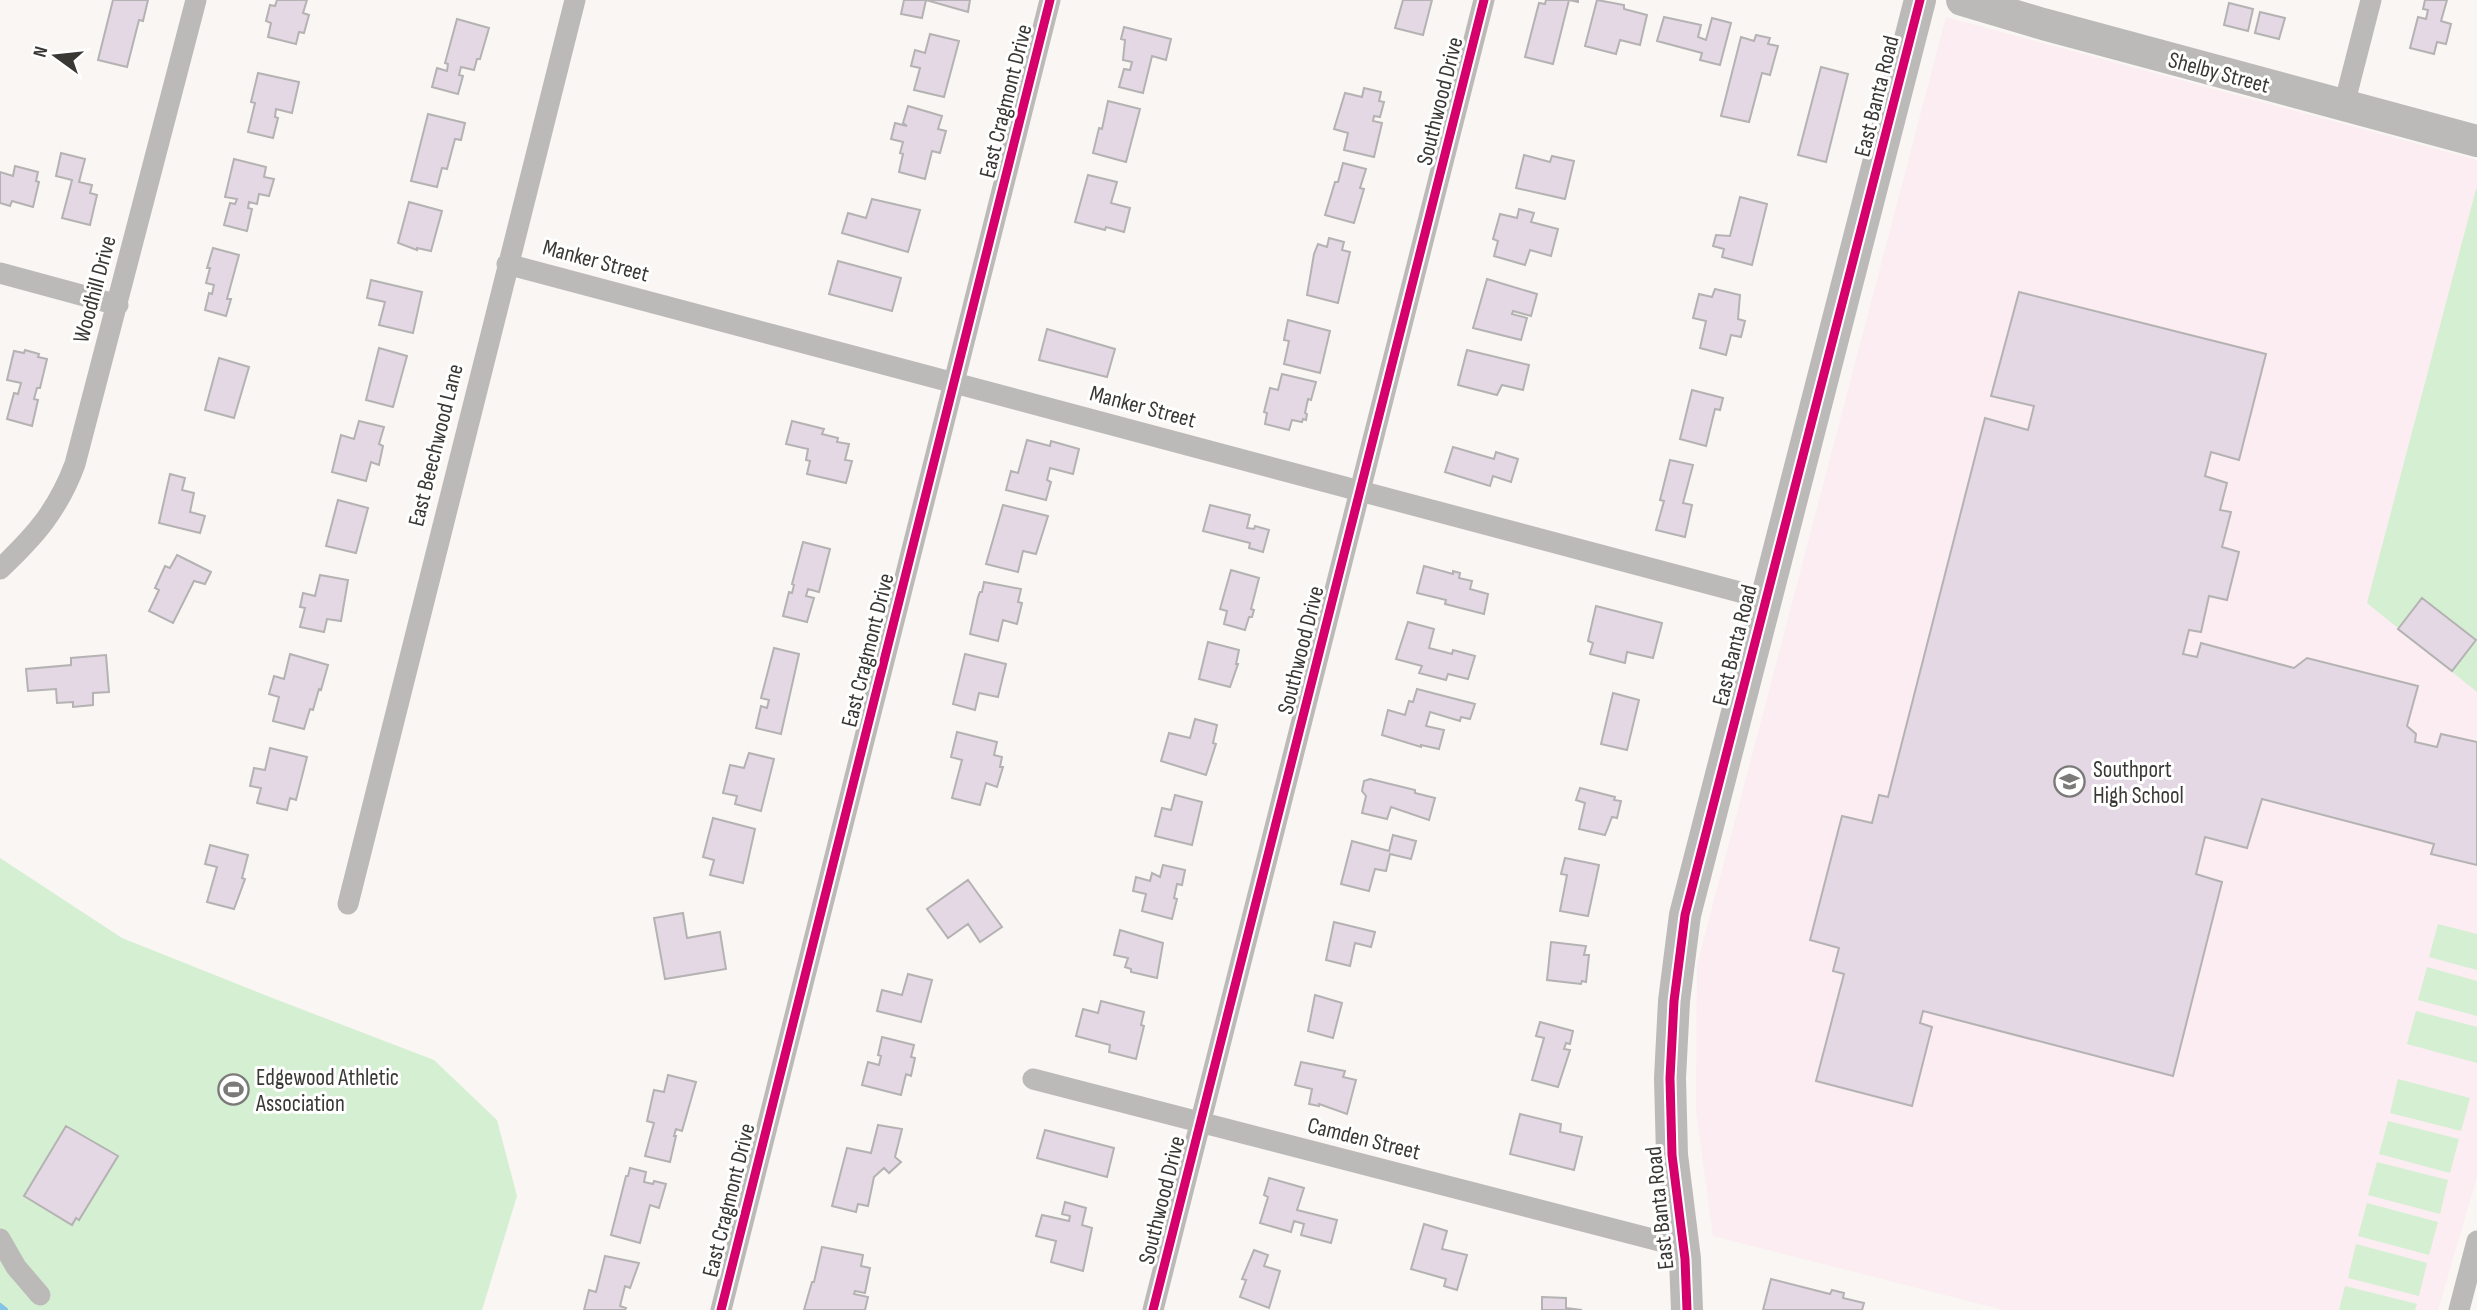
<svg xmlns="http://www.w3.org/2000/svg" width="2477" height="1310" font-family="'Sofia Sans Condensed',sans-serif">
<rect width="100%" height="100%" fill="#f9f6f3"/>
<path fill="#fbedf2" d="M1946 17 2477 160V1177L2438 1310H2004L1713 1236 1696 1111 1697 965Z"/>
<path fill="#d5efd2" d="M2476 189H2477V692L2367 603Z
M0 858 122 938 275 999 434 1060 497 1120 517 1196 482 1310H0Z
M2438 924 2477 934V970L2429 957Z
M2427 967 2477 981V1016L2418 1000Z
M2416 1011 2477 1027V1063L2407 1044Z
M2398 1079 2470 1098 2461 1131 2390 1113Z
M2388 1121 2459 1139 2450 1173 2379 1154Z
M2377 1162 2448 1180 2440 1214 2368 1195Z
M2367 1203 2438 1222 2429 1255 2358 1236Z
M2356 1244 2427 1263 2419 1296 2348 1278Z
M2345 1286 2417 1304 2415 1310H2339Z"/>
<g fill="none" stroke-linecap="round" stroke-linejoin="round">
<path stroke="#82c4e5" stroke-width="6" d="M0 1306 5 1310"/>
</g>
<path fill="#e4d8e4" stroke="#b4b2b2" stroke-width="2" d="M113 0H148L143 21 139 20 127 67 98 60Z
M277 0H307L303 13 309 15 304 33 299 32 296 44 268 37 271 23 266 21 270 5 275 6Z
M904 0H970L968 12 926 0 922 18 901 14Z
M1403 0H1432L1423 35 1395 28Z
M1546 0H1578V2L1569 0 1553 64 1525 57 1539 3 1545 4Z
M1597 0 1624 5V9L1647 15 1640 45 1620 40 1616 54 1585 46Z
M2425 0H2447L2441 21 2451 24 2446 44 2437 42 2434 54 2410 48 2418 17 2426 19 2428 10 2423 9Z
M2229 3 2253 9 2248 31 2224 25Z
M2260 12 2285 18 2279 39 2255 33Z
M1664 17 1701 25 1698 37 1706 40 1712 18 1731 23 1720 65 1700 60 1702 53 1657 41Z
M457 19 489 28 480 59H477L474 70 461 67 459 75 463 76 458 94 432 87 437 68 447 71 448 64 445 63Z
M1124 27 1171 39 1166 60 1152 56 1143 93 1119 87 1124 69 1130 70 1132 62 1123 60 1125 40 1121 39Z
M930 34 959 41 944 97 914 90 920 68 911 66 915 50 925 53Z
M1756 35 1770 38 1768 44 1778 46 1770 75 1762 73 1749 122 1721 116 1741 37 1754 41Z
M1821 67 1848 74 1826 162 1798 155Z
M258 73 299 82 292 113 276 109 275 117 278 118 273 138 248 132 255 103 251 102Z
M1364 88 1381 92 1379 101 1384 102 1380 117 1374 116 1373 121 1382 123 1374 157 1344 150 1348 133 1334 129 1345 93 1362 97Z
M1108 101 1140 109 1126 162 1093 153 1099 128 1102 129Z
M908 106 942 116 938 129 946 131 940 153 932 151 925 179 899 172 903 154 900 153 903 142 891 139 895 123 907 126 903 123Z
M428 114 465 123 461 140 455 139 447 169 442 168 437 187 411 181Z
M61 153 85 159 79 182 92 185 90 193 97 195 90 225 62 218 72 180 56 176Z
M1524 155 1550 162 1552 156 1574 161 1565 199 1516 188Z
M234 159 266 167 264 177 274 179 269 196 259 194 257 204 249 202 248 208 252 209 247 231 224 225 230 203 235 204 237 199 225 197Z
M1343 163 1366 169 1360 188 1364 189 1354 223 1325 215 1335 182H1338Z
M15 166 38 172 36 181 39 182 33 207 12 201 10 206 0 203V172L13 176Z
M1088 175 1117 182 1111 203 1130 208 1124 232 1106 227 1105 230 1075 222Z
M1740 197 1767 204 1752 265 1722 257 1724 249 1713 246 1716 235 1730 236Z
M872 199 920 210 908 252 842 233 848 213 866 218Z
M409 202 442 211 431 251 417 248V250L398 243Z
M1519 209 1534 213 1531 222 1558 229 1551 256 1530 250 1525 265 1494 256 1498 241 1493 239 1500 214 1517 218Z
M1329 238 1344 242 1342 250 1350 252 1338 303 1307 295 1314 254 1318 244 1327 247Z
M213 248 239 255 227 299H231L226 316 205 310 209 293 212 294 214 285 206 283 210 268H207Z
M838 261 901 278 892 311 829 294Z
M1487 279 1537 294 1531 316 1513 311 1512 314 1527 318 1521 340 1473 328Z
M371 280 422 292 413 333 379 325 385 302 367 298Z
M1715 289 1740 295 1738 319 1745 321 1741 337 1731 335 1726 355 1700 348 1706 321 1693 318 1699 294 1712 297Z
M2019 292 2266 354 2239 460 2211 452 2205 476 2227 483 2220 510 2231 512 2222 547 2239 552 2227 600 2209 596 2201 632 2189 630 2183 654 2197 657 2201 643 2294 668 2307 658 2418 686 2407 726 2416 734 2415 742 2437 747 2441 734 2477 742V865L2431 854 2434 844 2262 799 2247 848 2205 837 2196 874 2222 882 2173 1076 1923 1011 1920 1023 1932 1027 1912 1106 1816 1081 1844 974 1833 971 1839 948 1810 940 1842 816 1872 823 1879 795 1888 797 1985 418 2028 430 2034 406 1991 396Z
M1288 320 1330 331 1320 373 1284 364 1289 341 1284 340Z
M1047 329 1115 349 1107 377 1039 360Z
M379 348 407 356 393 407 366 400Z
M25 350 39 354 38 357 47 359 40 388H37L34 399 38 400 32 426 7 419 14 393 18 394 21 383 7 380 14 351 24 353Z
M1467 350 1529 365 1523 390 1502 385 1497 395 1458 385Z
M219 358 249 367 234 418 205 410Z
M1282 374 1316 382 1311 400 1308 399 1305 413 1307 414 1306 420 1303 419 1302 422 1292 420 1289 430 1265 424 1267 413 1264 412 1270 388 1278 390Z
M1692 390 1723 398 1720 410 1715 409 1706 446 1680 439Z
M359 421 384 427 379 444 383 446 379 465 371 462 366 481 332 472 341 435 354 439Z
M792 421 824 429 822 434 838 438 837 442 849 444 845 460 852 461 846 483 807 474 810 461 806 460 808 449 786 444Z
M1027 440 1050 446 1051 441 1079 449 1073 474 1050 468 1047 480 1051 482 1046 500 1006 490 1011 471 1018 473Z
M1453 447 1494 459 1496 452 1518 459 1511 482 1493 476 1490 486 1445 472Z
M1670 460 1693 465 1683 503 1692 505 1685 537 1656 530 1664 501 1660 500Z
M170 474 185 478 182 490 194 493 190 512 205 516 200 533 159 523Z
M338 500 368 508 356 553 326 546Z
M1003 505 1048 516 1036 554 1023 551 1018 572 986 564Z
M1210 505 1250 515 1247 528 1254 529 1255 526 1269 530 1263 552 1249 548 1250 543 1203 531Z
M803 542 830 549 819 592 808 589 806 596 814 598 807 622 783 616 789 592 792 593 794 585 792 584Z
M177 555 211 572 205 584 194 581 173 623 149 611 159 590 155 588 165 566 170 568Z
M1424 566 1453 574V571L1460 573 1459 578 1472 581 1470 589 1488 594 1484 614 1445 604 1446 600 1417 593Z
M1231 570 1259 578 1251 609 1254 610 1252 617H1249L1245 630 1224 624 1227 611 1220 609Z
M320 575 348 580 341 621 327 619 324 632 300 627 305 608 300 607 303 593 315 596Z
M984 582 1021 589 1018 602 1022 603 1017 624 1003 620 998 641 970 634 978 597 980 592H982Z
M2422 598 2476 640 2452 671 2398 629Z
M1596 606 1662 623 1653 658 1627 652 1625 663 1590 654 1593 643 1588 641Z
M1408 622 1434 629 1429 648 1452 654 1453 650 1475 656 1468 679 1448 674 1446 680 1419 673 1422 666 1396 659Z
M1208 642 1239 650 1236 664H1238L1230 687 1199 679Z
M774 648 799 654 781 734 756 728 761 706 767 708 769 700 761 698Z
M290 654 328 665 321 690 319 689 313 710 310 709 304 729 273 721 279 697 269 694 274 676 284 679Z
M965 654 1006 664 998 697 979 693 975 710 953 704Z
M106 655 109 692 93 693V705L73 707V702L57 703 56 689 28 691 26 669 71 665V658Z
M1417 689 1475 704 1470 719 1461 717 1460 721 1430 712 1426 726 1444 730 1439 749 1421 745V747L1382 735 1388 710 1405 715 1409 701 1413 702Z
M1613 693 1639 700 1627 750 1601 744Z
M1195 719 1217 725 1213 743 1216 744 1206 775 1161 761 1169 733 1190 738Z
M957 732 997 742 994 755 1002 757 1000 767H1003L997 787 986 783 980 805 952 798 962 760 951 757Z
M270 748 307 757 296 800 290 798 287 810 257 803 261 788 250 786 254 768 265 770Z
M749 753 774 759 761 811 735 804 737 796 723 793 730 765 744 768Z
M1370 779 1415 790V793L1435 798 1429 820 1391 807 1387 819 1362 813 1366 796 1362 791 1364 781Z
M1580 788 1615 797 1614 800 1621 801 1617 818 1612 817 1605 835 1579 829 1585 803 1576 800Z
M1175 795 1202 802 1192 845 1155 836 1162 808 1171 810Z
M713 818 755 829 743 883 710 875 714 860 703 857Z
M1393 835 1416 841 1411 859 1390 854 1386 871 1375 869 1369 891 1341 884 1352 841 1389 851Z
M210 845 248 855 242 878 245 879 234 909 207 902 217 867 205 864Z
M1565 858 1599 865 1588 916 1560 911 1567 875 1561 874Z
M1163 865 1185 870 1182 885 1177 884 1174 898 1177 899 1172 919 1142 911 1146 894 1133 891 1136 877 1150 881 1152 873 1160 877Z
M968 880 1002 927 980 942 968 924 948 938 927 909Z
M683 913 687 938 720 932 726 969 665 979 654 918Z
M1334 922 1375 932 1371 947 1355 943 1350 966 1326 960Z
M1120 930 1163 943 1157 978 1131 972V969L1125 967 1128 958 1114 955Z
M1551 942 1586 946 1584 955H1589L1586 982 1582 981 1581 984 1547 980Z
M908 974 932 980 921 1022 877 1011 882 990 902 995Z
M1315 995 1342 1003 1333 1038 1308 1031Z
M1101 1001 1144 1012 1141 1025 1144 1026 1136 1059 1109 1052 1110 1045 1076 1036 1083 1009 1098 1013Z
M1540 1022 1573 1031 1570 1044 1566 1043 1564 1049 1570 1050 1558 1087 1532 1080 1544 1038 1536 1036Z
M882 1037 914 1045 911 1057 915 1058 911 1076 906 1074 901 1095 862 1085 868 1062 879 1065 881 1056 878 1055Z
M1301 1062 1345 1071 1343 1077 1356 1080 1347 1114 1319 1104V1106L1309 1104 1312 1089 1295 1085Z
M668 1075 696 1082 682 1131 676 1129 674 1136H676L670 1162 645 1156 654 1123 647 1121 654 1090 664 1092Z
M1520 1114 1561 1124 1560 1132 1582 1137 1574 1170 1510 1154Z
M878 1125 902 1129 895 1157 901 1162 889 1173 884 1168 874 1177 868 1206 858 1204 856 1212 832 1206 847 1148 871 1153Z
M66 1126 118 1156 79 1220 76 1218 72 1225 24 1196Z
M1045 1130 1114 1148 1107 1177 1037 1158Z
M630 1168 646 1172 644 1182 653 1184 654 1181 666 1184 659 1208 650 1205 640 1243 611 1235 626 1176H628Z
M1269 1178 1304 1188 1297 1210 1337 1220 1331 1243 1301 1235 1304 1224 1294 1221 1291 1232 1260 1223 1268 1197 1264 1195Z
M1065 1202 1086 1208 1082 1225 1092 1228 1083 1271 1051 1262 1056 1241 1036 1236 1042 1215 1069 1221 1070 1216 1062 1214Z
M1424 1224 1447 1231 1442 1249 1467 1255 1457 1290 1444 1286 1446 1279 1411 1269Z
M822 1247 863 1255 861 1266 870 1268 865 1293 855 1291 854 1294 868 1297 865 1310H804L812 1282H814Z
M1254 1250 1268 1255 1264 1266 1280 1271 1269 1308 1240 1297 1246 1280 1242 1279Z
M605 1256 639 1263 630 1288 625 1286 620 1306 626 1308 625 1310H584L589 1290 596 1292Z
M1771 1279 1830 1294 1832 1290 1844 1293 1843 1298 1864 1303 1862 1310H1763Z
M1542 1297 1566 1298V1308L1582 1310H1542Z"/>
<g fill="none" stroke-linecap="round" stroke-linejoin="round">
<path stroke="#bcbab8" stroke-width="21" d="M2344 105 2371 0
M507 264 1766 599
M0 273 118 305
M0 569C35 536 58 510 75 464L196 0
M348 904 575 0
M1033 1079 1683 1247
M0 1239 16 1267 40 1295
M721 1310 1050 0
M1153 1310 1484 0
M2459 1310 2477 1241"/>
<path stroke="#bbbab8" stroke-width="32" d="M1962 0 2043 24 2477 141
M1687 1310 1685 1259 1672 1155 1670 1078 1674 1001 1685 915 1920 0"/>
<defs>
<path id="cycleway" d="M721 1310 1050 0
M1153 1310 1484 0
M1687 1310 1685 1259 1672 1155 1670 1078 1674 1001 1685 915 1920 0"/>
</defs>
<use href="#cycleway" stroke="#fff" stroke-width="13"/>
<use href="#cycleway" stroke="#d6006c" stroke-width="9"/>
</g>
<defs>
<symbol id="school-ring" viewBox="-11 -11 22 22"><circle r="9.5" fill="#fff" stroke="#7c7a78" stroke-width="1.5"/><path d="M0-5L7-2L0 1L-7-2ZM-4 1L0 2.5L4 1V4Q0 6-4 4Z" fill="#7c7a78"/></symbol>
<symbol id="stadium-ring" viewBox="-11 -11 22 22"><circle r="9.5" fill="#fff" stroke="#7c7a78" stroke-width="1.5"/><path d="M0-5a6.5 5 0 1 0 0 10a6.5 5 0 1 0 0-10ZM-3.5-1.8h7v3.6h-7Z" fill="#7c7a78"/></symbol>
</defs>
<g fill-rule="evenodd">
<use href="#school-ring" x="2052" y="764" width="35" height="35"/>
<use href="#stadium-ring" x="216" y="1072" width="35" height="35"/>
</g>
<g text-anchor="middle" stroke-width="6" stroke-linejoin="round" paint-order="stroke">
<g font-size="23" fill="#393835" stroke="#fff">
<text transform="translate(2219 72) rotate(15)" y="8">Shelby Street</text>
<text transform="translate(1876 96) rotate(-76)" y="8">East Banta Road</text>
<text transform="translate(1005 101) rotate(-76)" y="8">East Cragmont Drive</text>
<text transform="translate(1439 101) rotate(-76)" y="8">Southwood Drive</text>
<text transform="translate(596 260) rotate(15)" y="8">Manker Street</text>
<text transform="translate(94 289) rotate(-75)" y="8">Woodhill Drive</text>
<text transform="translate(1143 406) rotate(15)" y="8">Manker Street</text>
<text transform="translate(435 445) rotate(-76)" y="8">East Beechwood Lane</text>
<text transform="translate(1734 645) rotate(-76)" y="8">East Banta Road</text>
<text transform="translate(867 650) rotate(-76)" y="8">East Cragmont Drive</text>
<text transform="translate(1300 650) rotate(-76)" y="8">Southwood Drive</text>
<text transform="translate(1364 1138) rotate(14)" y="8">Camden Street</text>
<text transform="translate(728 1200) rotate(-76)" y="8">East Cragmont Drive</text>
<text transform="translate(1161 1200) rotate(-76)" y="8">Southwood Drive</text>
<text transform="translate(1659 1208) rotate(-96)" y="8">East Banta Road</text>
</g>
<g font-size="23" fill="#393835" stroke="#fff" text-anchor="start">
<text x="2093" y="777">Southport<tspan x="2093" dy="26">High School</tspan></text>
<text x="256" y="1085">Edgewood Athletic<tspan x="256" dy="26">Association</tspan></text>
</g>
</g>
<g transform="translate(56 56) rotate(285)" stroke="#ffffff" stroke-width="5" paint-order="stroke">
<path d="M0-5L12 26L0 18L-12 26Z" fill="#393835"/>
<text y="-10" font-size="19" font-weight="bold" text-anchor="middle" fill="#393835">N</text>
</g>
</svg>
